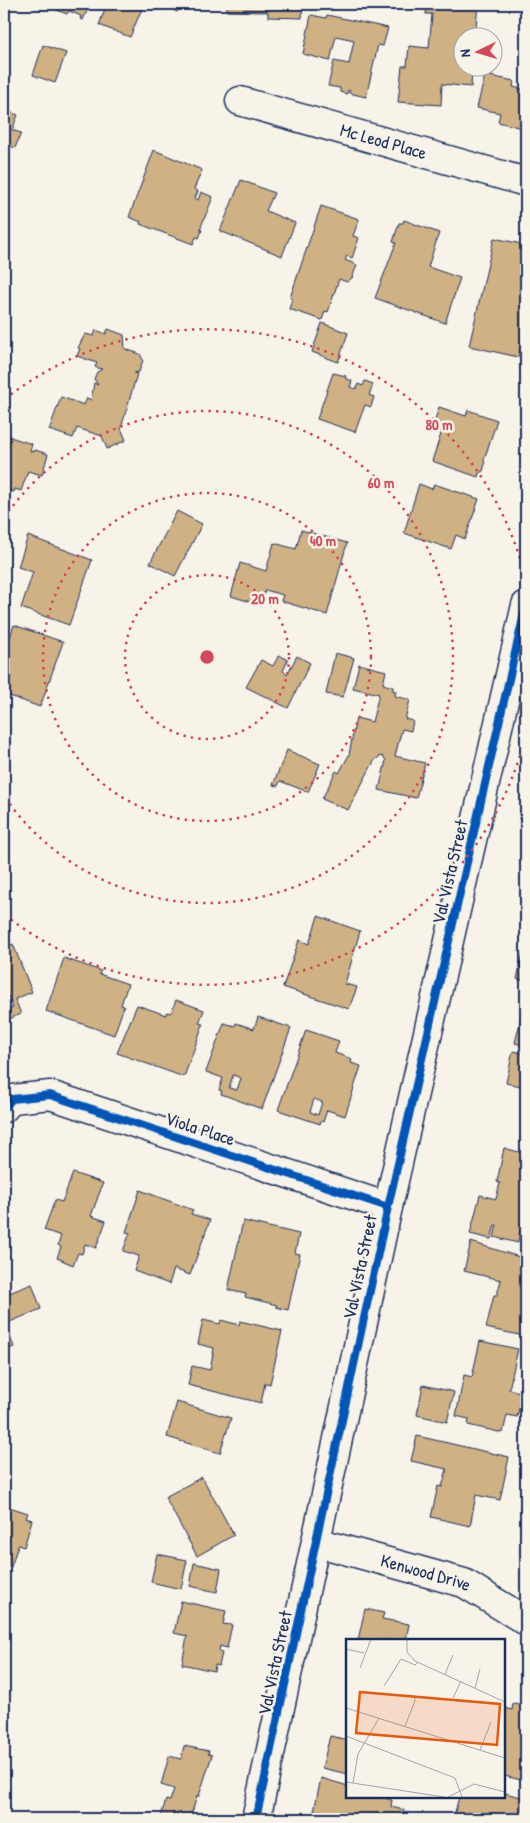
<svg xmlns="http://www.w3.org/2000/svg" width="530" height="1823" font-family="'Patrick Hand',sans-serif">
<rect width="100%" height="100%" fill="#f7f3e8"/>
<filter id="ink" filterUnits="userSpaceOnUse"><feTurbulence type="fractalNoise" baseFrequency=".02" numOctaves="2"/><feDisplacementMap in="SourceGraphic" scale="10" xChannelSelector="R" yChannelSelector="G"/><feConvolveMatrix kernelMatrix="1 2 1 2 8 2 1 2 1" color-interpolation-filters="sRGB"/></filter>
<g filter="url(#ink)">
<path fill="#cfb183" stroke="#1b2f5e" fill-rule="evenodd" d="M28 4H90L83 20 80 19 81 16 69 11 67 14 44 5 43 9Z
M107 4H137L143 6 130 37 99 25Z
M161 4H180L177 12Z
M227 4H303L302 18 268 17V12L227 11Z
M427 4H478L475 38H462V68H472L471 87 442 84 441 105 398 102 402 66H407L409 46 429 48 432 14H426Z
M311 15 326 18 327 15 388 28 383 46 378 45 366 97 349 93 350 91 348 90 347 94 340 92V88L328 86 334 61 349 64 354 40 336 36 330 61 303 54Z
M43 45 66 53 55 83 33 75Z
M485 75 514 81 513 87 526 90V129L498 122 500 113 477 108Z
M4 103 8 105 6 111 18 115 12 130 21 133 15 148 8 145 4 156Z
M154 150 202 170 194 189 198 191 195 198 198 200 201 192 213 197 200 229 202 230 199 238 196 237 193 244 140 224 141 222 129 217Z
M241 180 274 193 266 211 295 223 282 256 220 231Z
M321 206 359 219 353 236 359 238 352 258 347 256 345 260 357 265 352 278 347 282 339 279 328 312 325 311 322 320 289 309 292 299 290 298Z
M404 220 439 233 428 267 460 278 445 323 375 298 396 243 393 242 399 223H403Z
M494 238 526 245V323L518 357 469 346Z
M322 323 348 333 338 362 312 352Z
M108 329 124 335 125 349 140 354 143 360 139 372 134 373 137 374 121 428 126 440 107 449 102 436 77 428 73 438 49 430 61 397 84 405 87 398 91 400 94 383 98 385 94 379 97 372 102 369 95 367 97 363 77 356 80 349 78 348 85 334 94 336 96 330 106 334Z
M333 373 346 376 345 378 352 381 350 387 356 389 358 384 363 386 365 381 373 384 369 395 374 397 371 407 365 405 355 432 317 419Z
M439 407 466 416 468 410 497 420 484 460 485 464 483 471 479 473 478 477 432 461 442 431 433 426Z
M4 435 32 444 30 451 34 452 35 450 48 454 42 475 28 471 21 491 15 489 14 492 4 489Z
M419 484 432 489 434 484 479 499 465 539 456 535 451 549 404 533Z
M177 511 202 524 175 576 150 563Z
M301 530 347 543 327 615 281 601 283 595 265 590 261 605 231 596 240 563 266 571 274 543 296 549Z
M28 536 92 560 69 625 21 608 33 572 18 567Z
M14 625 63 642 40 707 7 695 4 696V655Z
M335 653 354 658 343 697 326 694Z
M279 655 288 660 283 671 287 674 297 656 310 663 288 708 246 687 261 660 273 666Z
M359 664 386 671 383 684 393 687V691H396L395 696 410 700 405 719 413 721 411 731 402 729 395 756 425 763 416 798 379 790 386 760 382 756 379 757 374 761 348 810 322 799 336 771 339 773 349 755 356 718 372 722 379 694 353 688Z
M287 750 320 764 308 792 280 781 278 786 273 785Z
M318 916 360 931 345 984 357 987 349 1009 283 987 299 940 309 944Z
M13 944 32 992 15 999 21 1014 4 1021V1011L13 1008 8 996 4 998V947Z
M524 948H526V981L517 979Z
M64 958 101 971 99 974 128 984 121 1005 124 1006 114 1035 46 1011Z
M176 1000 204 1010 199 1023 203 1024 184 1077 117 1053 137 1005 166 1015 167 1012 171 1013Z
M523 1010 526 1011V1046L515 1043Z
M258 1017 291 1028 262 1109 221 1094 222 1091 219 1090 223 1078 206 1072 224 1023 235 1026 236 1023 254 1029ZM233 1075 241 1078 237 1090 229 1088Z
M306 1030 339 1041 335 1053 352 1059 351 1063 361 1066 345 1116 327 1110 323 1122 321 1121 320 1124 278 1110ZM314 1099 322 1102 318 1115 310 1112Z
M513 1051 526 1054V1087L506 1083Z
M526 1114V1144L520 1142Z
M504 1148 526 1154V1232L520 1230 518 1243 494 1237 497 1225H495L491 1239 470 1234 480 1195 496 1199 500 1183 497 1182Z
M73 1173 103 1183 91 1216 106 1221 96 1248 85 1244 82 1254 78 1253 73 1265 57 1258 61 1247 58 1245 61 1236 44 1230 55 1200 62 1202Z
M140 1190 193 1210 191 1214 210 1220 190 1275 174 1269 169 1284 134 1271 139 1256 123 1251 130 1233 126 1232Z
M243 1221 299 1234 295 1253 300 1254 288 1310 276 1307 277 1305 245 1297 246 1294 228 1290Z
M471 1242 526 1259V1326L524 1336 486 1328 494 1295H497L501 1280 464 1271Z
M32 1284 41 1309 5 1324 14 1347 4 1351V1295Z
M203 1320 220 1324 221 1320 239 1325 240 1321 282 1331 270 1384 265 1383 261 1403 188 1385 192 1366 210 1370 214 1348 198 1344Z
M480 1341 518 1349 509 1389 523 1393 517 1417 507 1415 503 1433 468 1425 469 1419 456 1416 464 1375 472 1377Z
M423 1385 454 1392 447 1422 417 1415Z
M177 1402 231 1418 220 1453 167 1437Z
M417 1436 509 1457 500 1500 476 1495 470 1526 431 1517 438 1486 442 1487 447 1469 411 1461Z
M202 1477 234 1535 197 1556 165 1497Z
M6 1506 28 1513 26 1518 32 1520 24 1547 18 1545 11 1567 4 1565V1510Z
M157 1554 187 1560 181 1589 151 1582Z
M194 1563 221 1569 217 1592 190 1586Z
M181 1601 226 1611 223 1624 232 1625 227 1648 220 1646 219 1652 222 1653 219 1666 215 1665 214 1671 182 1664 187 1636 174 1633Z
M365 1609 384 1613 382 1619 409 1624 406 1640H358Z
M513 1703 526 1705V1781L504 1776V1708L512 1710Z
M330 1736 348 1740V1774L322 1768Z
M184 1746 209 1751 208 1754 212 1755 199 1796H197L190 1819H160L166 1800 170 1801 174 1789 161 1785 169 1756 181 1759Z
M321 1778 348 1786V1797H380L392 1800 391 1807 404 1810 402 1819H337V1817L314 1811Z
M504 1793 526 1798V1819H453L459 1797H504Z"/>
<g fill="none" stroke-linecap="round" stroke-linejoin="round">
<defs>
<g id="street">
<path id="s1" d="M240 101 526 182"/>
<path d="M4 1108 12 1099 50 1095 388 1207"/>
<path id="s2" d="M316 1542 464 1583 526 1621"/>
<path d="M256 1819 388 1207 526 605"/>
</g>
</defs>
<use href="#street" stroke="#1b2f5e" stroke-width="31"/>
<use href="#street" stroke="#f7f3e8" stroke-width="28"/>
<defs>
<path id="cycleway" d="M4 1108 12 1099 50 1095 388 1207
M256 1819 388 1207 526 605"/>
</defs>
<use href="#cycleway" stroke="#f7f3e8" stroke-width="11"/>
<use href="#cycleway" stroke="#0057b8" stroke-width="8"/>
</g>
</g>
<g fill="none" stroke="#d1495b" stroke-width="2.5" stroke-dasharray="2.5 5">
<circle cx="207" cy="657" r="82"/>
<circle cx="207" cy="657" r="164"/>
<path d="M4 518A246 246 0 1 1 4 796"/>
<path d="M526 734A328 328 0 0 1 5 915M5 399A328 328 0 0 1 526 580"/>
</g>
<g text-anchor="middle" stroke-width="5" stroke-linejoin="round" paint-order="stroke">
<g font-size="18" fill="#1b2f5e" stroke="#f7f3e8">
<text dy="6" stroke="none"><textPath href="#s1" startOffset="149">Mc Leod Place</textPath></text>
<text transform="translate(450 872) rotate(-77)" y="6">Val Vista Street</text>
<text transform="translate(200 1129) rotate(18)" y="6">Viola Place</text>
<text transform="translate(360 1267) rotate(-78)" y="6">Val Vista Street</text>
<text dy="6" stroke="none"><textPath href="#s2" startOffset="114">Kenwood Drive</textPath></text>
<text transform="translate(275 1663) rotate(-78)" y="6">Val Vista Street</text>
</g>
</g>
<g transform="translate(346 1639)">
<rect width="159" height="159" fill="#f7f3e8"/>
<path fill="none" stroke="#9fa5b1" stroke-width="1" d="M61 0V13L69 22 159 63M0 10 18 14M14 29 25 0M99 35 107 16M38 47 55 20 69 26 72 23M129 49 134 30M107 59 115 42M0 69 159 119M59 87 69 62 68 57 61 56M0 97 109 139 116 158M134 111 145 83M0 143 98 158M7 144 12 115 33 79M102 158 128 145 159 153"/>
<path fill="#e8590c" fill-opacity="0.15" stroke="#e8590c" stroke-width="2.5" d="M14 53 154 65 151 106 10 94Z"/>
<rect width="159" height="159" fill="none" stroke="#1b2f5e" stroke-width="2.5"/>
</g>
<circle cx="207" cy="657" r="8" fill="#d1495b" stroke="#f7f3e8" stroke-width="2.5"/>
<g font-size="15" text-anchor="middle" font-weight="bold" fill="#d1495b" stroke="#f7f3e8" stroke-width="5" stroke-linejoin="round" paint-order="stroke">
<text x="439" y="430">80 m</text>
<text x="381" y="488">60 m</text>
<text x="323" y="546">40 m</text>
<text x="265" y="604">20 m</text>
</g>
<rect width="530" height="1823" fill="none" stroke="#f7f3e8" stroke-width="20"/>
<rect x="10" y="10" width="510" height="1803" fill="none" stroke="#1b2f5e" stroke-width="2" filter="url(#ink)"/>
<g transform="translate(478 52) rotate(265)"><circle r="24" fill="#f7f3e8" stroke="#9fa5b1"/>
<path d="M0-4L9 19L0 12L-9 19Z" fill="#d1495b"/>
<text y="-8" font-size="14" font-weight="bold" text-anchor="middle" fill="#1b2f5e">N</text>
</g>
</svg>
